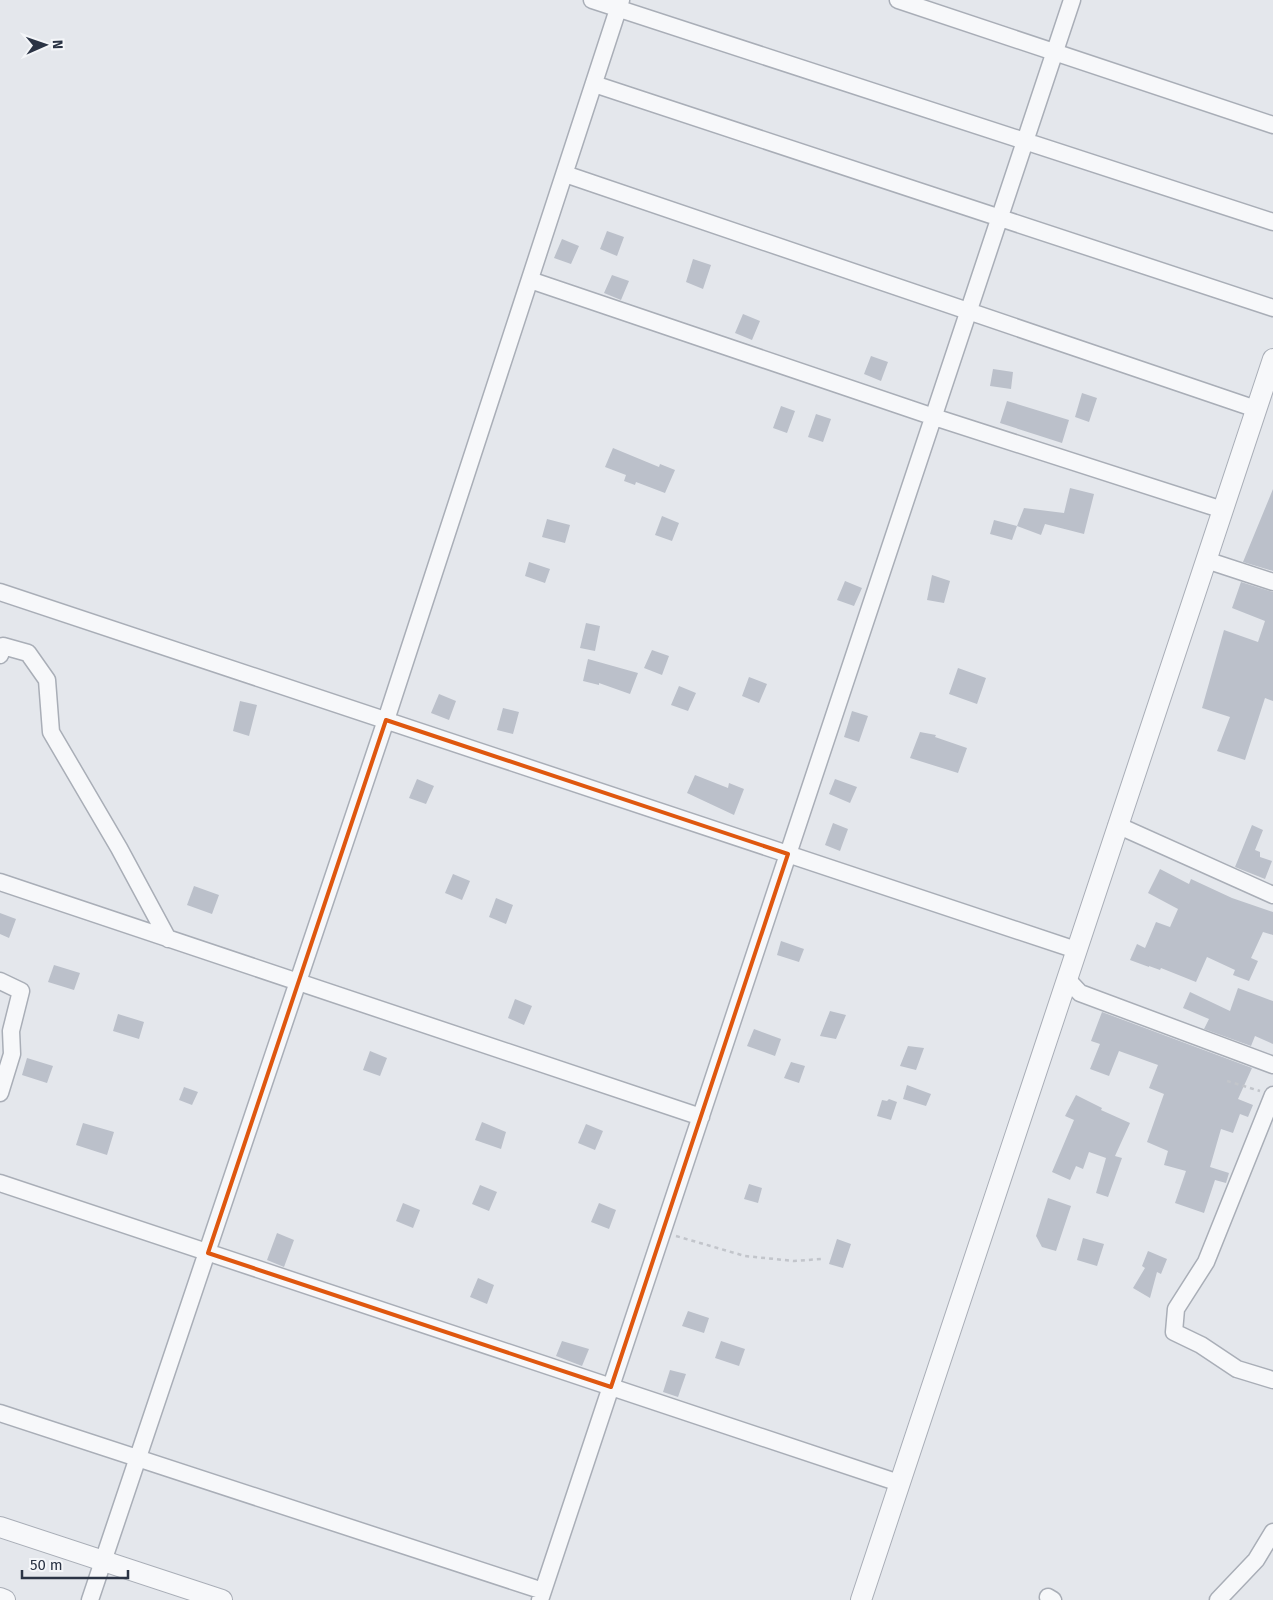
<svg xmlns="http://www.w3.org/2000/svg" width="1273" height="1600" font-family="'Fira Sans',sans-serif">
<rect width="100%" height="100%" fill="#e4e7ec"/>
<path fill="#bbc0ca" d="M607 231 624 237 617 256 600 249Z
M562 239 579 246 571 264 554 258Z
M693 259 711 265 703 289 686 282Z
M612 275 629 281 621 300 604 293Z
M743 314 760 321 752 340 735 333Z
M871 356 888 362 881 381 864 374Z
M993 369 1013 372 1011 389 990 386Z
M1082 393 1097 398 1089 422 1075 417Z
M1007 401 1069 420 1062 443 1000 423Z
M781 406 795 411 787 433 773 428Z
M816 414 831 419 823 442 808 437Z
M613 448 659 467 660 464 675 470 665 493 636 482 635 485 624 481 626 475 605 467Z
M1070 488 1094 494 1084 534 1045 524 1041 535 1017 526 1024 508 1064 513Z
M1273 489V571L1243 562Z
M662 516 679 523 672 541 655 535Z
M547 519 570 525 565 543 542 537Z
M994 520 1017 526 1012 540 990 534Z
M529 562 550 569 545 583 525 576Z
M932 575 950 581 944 603 927 600Z
M845 581 862 588 854 606 837 600Z
M1241 582 1273 592V701L1265 698 1245 760 1217 751 1230 717 1202 708 1224 630 1258 642 1265 621 1232 608Z
M586 623 600 626 595 651 580 648Z
M652 650 669 656 662 675 644 668Z
M588 659 638 673 630 694 599 683V685L583 681Z
M958 668 986 678 977 704 949 694Z
M749 677 767 684 759 703 742 696Z
M679 686 696 693 688 711 671 705Z
M439 694 456 701 449 720 431 713Z
M240 701 257 705 249 736 233 731Z
M503 708 519 712 513 734 497 730Z
M852 711 868 716 859 742 844 737Z
M920 732 936 735 935 737 967 748 958 773 910 758Z
M695 775 728 788 729 783 744 789 734 815 687 793Z
M417 779 434 786 426 804 409 798Z
M835 779 857 787 850 803 829 794Z
M833 823 848 829 840 851 825 845Z
M1252 825 1263 830 1255 850 1260 852V857L1272 861 1265 879 1235 867Z
M1160 869 1189 884 1191 879 1232 898 1273 912V935L1263 932 1251 958 1258 961 1249 981 1233 975 1235 970 1207 957 1196 982 1161 968 1160 970 1149 966V967L1130 960 1137 944 1145 948 1156 922 1170 927 1178 909 1148 893Z
M453 874 470 881 462 900 445 893Z
M194 886 219 895 212 914 187 905Z
M496 898 513 905 506 924 489 917Z
M0 913 16 919 9 938 0 934Z
M781 941 804 949 799 962 777 955Z
M54 965 80 973 74 990 48 982Z
M1238 988 1273 1001V1044L1255 1036 1251 1046 1204 1029 1209 1019 1183 1008 1190 992 1230 1011Z
M515 999 532 1006 524 1025 508 1018Z
M830 1011 846 1015 836 1039 820 1036Z
M1102 1012 1252 1068 1238 1099 1253 1105 1248 1117 1240 1114 1233 1133 1221 1129 1210 1167 1229 1173 1226 1183 1215 1180 1204 1213 1175 1203 1186 1171 1164 1165 1168 1151 1147 1142 1164 1094 1149 1088 1158 1065 1119 1051 1109 1076 1090 1069 1100 1044 1091 1041Z
M118 1014 144 1022 139 1039 113 1031Z
M754 1029 781 1039 775 1056 747 1046Z
M908 1046 924 1048 916 1070 900 1066Z
M370 1051 387 1058 380 1076 363 1070Z
M27 1058 53 1066 47 1083 22 1075Z
M791 1062 805 1066 799 1083 784 1078Z
M907 1085 931 1094 926 1106 903 1099Z
M184 1087 198 1092 192 1105 179 1100Z
M1076 1095 1102 1108 1101 1110 1130 1123 1115 1156 1122 1158 1108 1197 1096 1193 1106 1158 1089 1152 1083 1169 1076 1166 1070 1180 1052 1172 1074 1120 1065 1116Z
M889 1099 897 1102 891 1120 877 1116 882 1100 887 1101Z
M482 1122 506 1132 501 1149 475 1140Z
M83 1123 114 1132 107 1155 76 1145Z
M586 1124 603 1131 595 1150 578 1143Z
M749 1184 762 1188 758 1203 744 1199Z
M480 1185 497 1192 489 1211 472 1204Z
M1048 1198 1071 1206 1056 1251 1042 1247 1036 1236Z
M403 1203 420 1210 413 1228 396 1221Z
M599 1203 616 1210 609 1229 591 1222Z
M277 1233 294 1240 284 1267 267 1260Z
M1083 1238 1104 1244 1097 1266 1077 1260Z
M837 1239 851 1244 843 1268 829 1264Z
M1148 1251 1167 1259 1161 1274 1157 1272 1150 1298 1133 1288 1145 1268 1142 1266Z
M478 1278 494 1285 487 1304 470 1297Z
M688 1311 709 1318 704 1333 682 1326Z
M562 1341 589 1349 582 1366 556 1356Z
M721 1341 745 1349 739 1366 715 1358Z
M670 1370 686 1374 678 1397 663 1392Z"/>
<g fill="none" stroke-linecap="round" stroke-linejoin="round">
<defs>
<path id="minor" d="M592 0 1273 222
M898 0 1273 125
M594 84 1273 308
M565 174 1256 409
M530 280 934 417 1223 510
M1206 560 1273 582
M0 592 1076 950
M0 655 3 646 28 653 47 680 51 732 119 848 168 939
M1117 825 1273 895
M0 882 701 1117
M1067 979 1080 993 1273 1065
M0 981 21 991 11 1031 12 1054 0 1093
M1273 1095 1206 1262 1176 1309 1174 1332 1201 1345 1237 1369 1273 1380
M0 1183 899 1483
M0 1413 543 1591
M1048 1597 1053 1600
M90 1600 386 720 621 0
M540 1600 1072 0
M1218 1600 1256 1560 1273 1532"/>
<path id="tertiary" d="M0 1527 222 1600
M0 1598 5 1600
M861 1600 1273 359"/>
</defs>
<use href="#minor" stroke="#a9aeb7" stroke-width="19"/>
<use href="#tertiary" stroke="#a9aeb7" stroke-width="22"/>
<path stroke="#c2c5cb" stroke-width="2.5" stroke-dasharray="4 4" stroke-linecap="butt" d="M1227 1081 1260 1091
M676 1236 745 1256 794 1261 821 1259"/>
<use href="#minor" stroke="#f7f8fa" stroke-width="16"/>
<use href="#tertiary" stroke="#f7f8fa" stroke-width="20"/>
</g>
<path fill="none" stroke="#df570f" stroke-width="4" stroke-linejoin="round" d="M386 720 788 854 611 1387 208 1253Z"/>
<g transform="translate(45 45) rotate(88)" stroke="#f4f6f9" stroke-width="4" paint-order="stroke">
<path d="M0-4L9 19L0 12L-9 19Z" fill="#2b3445"/>
<text y="-8" font-size="14" font-weight="bold" text-anchor="middle" fill="#2b3445">N</text>
</g>
<path d="M22 1570v8h106v-8" fill="none" stroke="#2b3445" stroke-width="2.5"/>
<text x="30" y="1570" font-size="15" fill="#2b3445" stroke="#f4f6f9" stroke-width="4" paint-order="stroke">50 m</text>
</svg>
